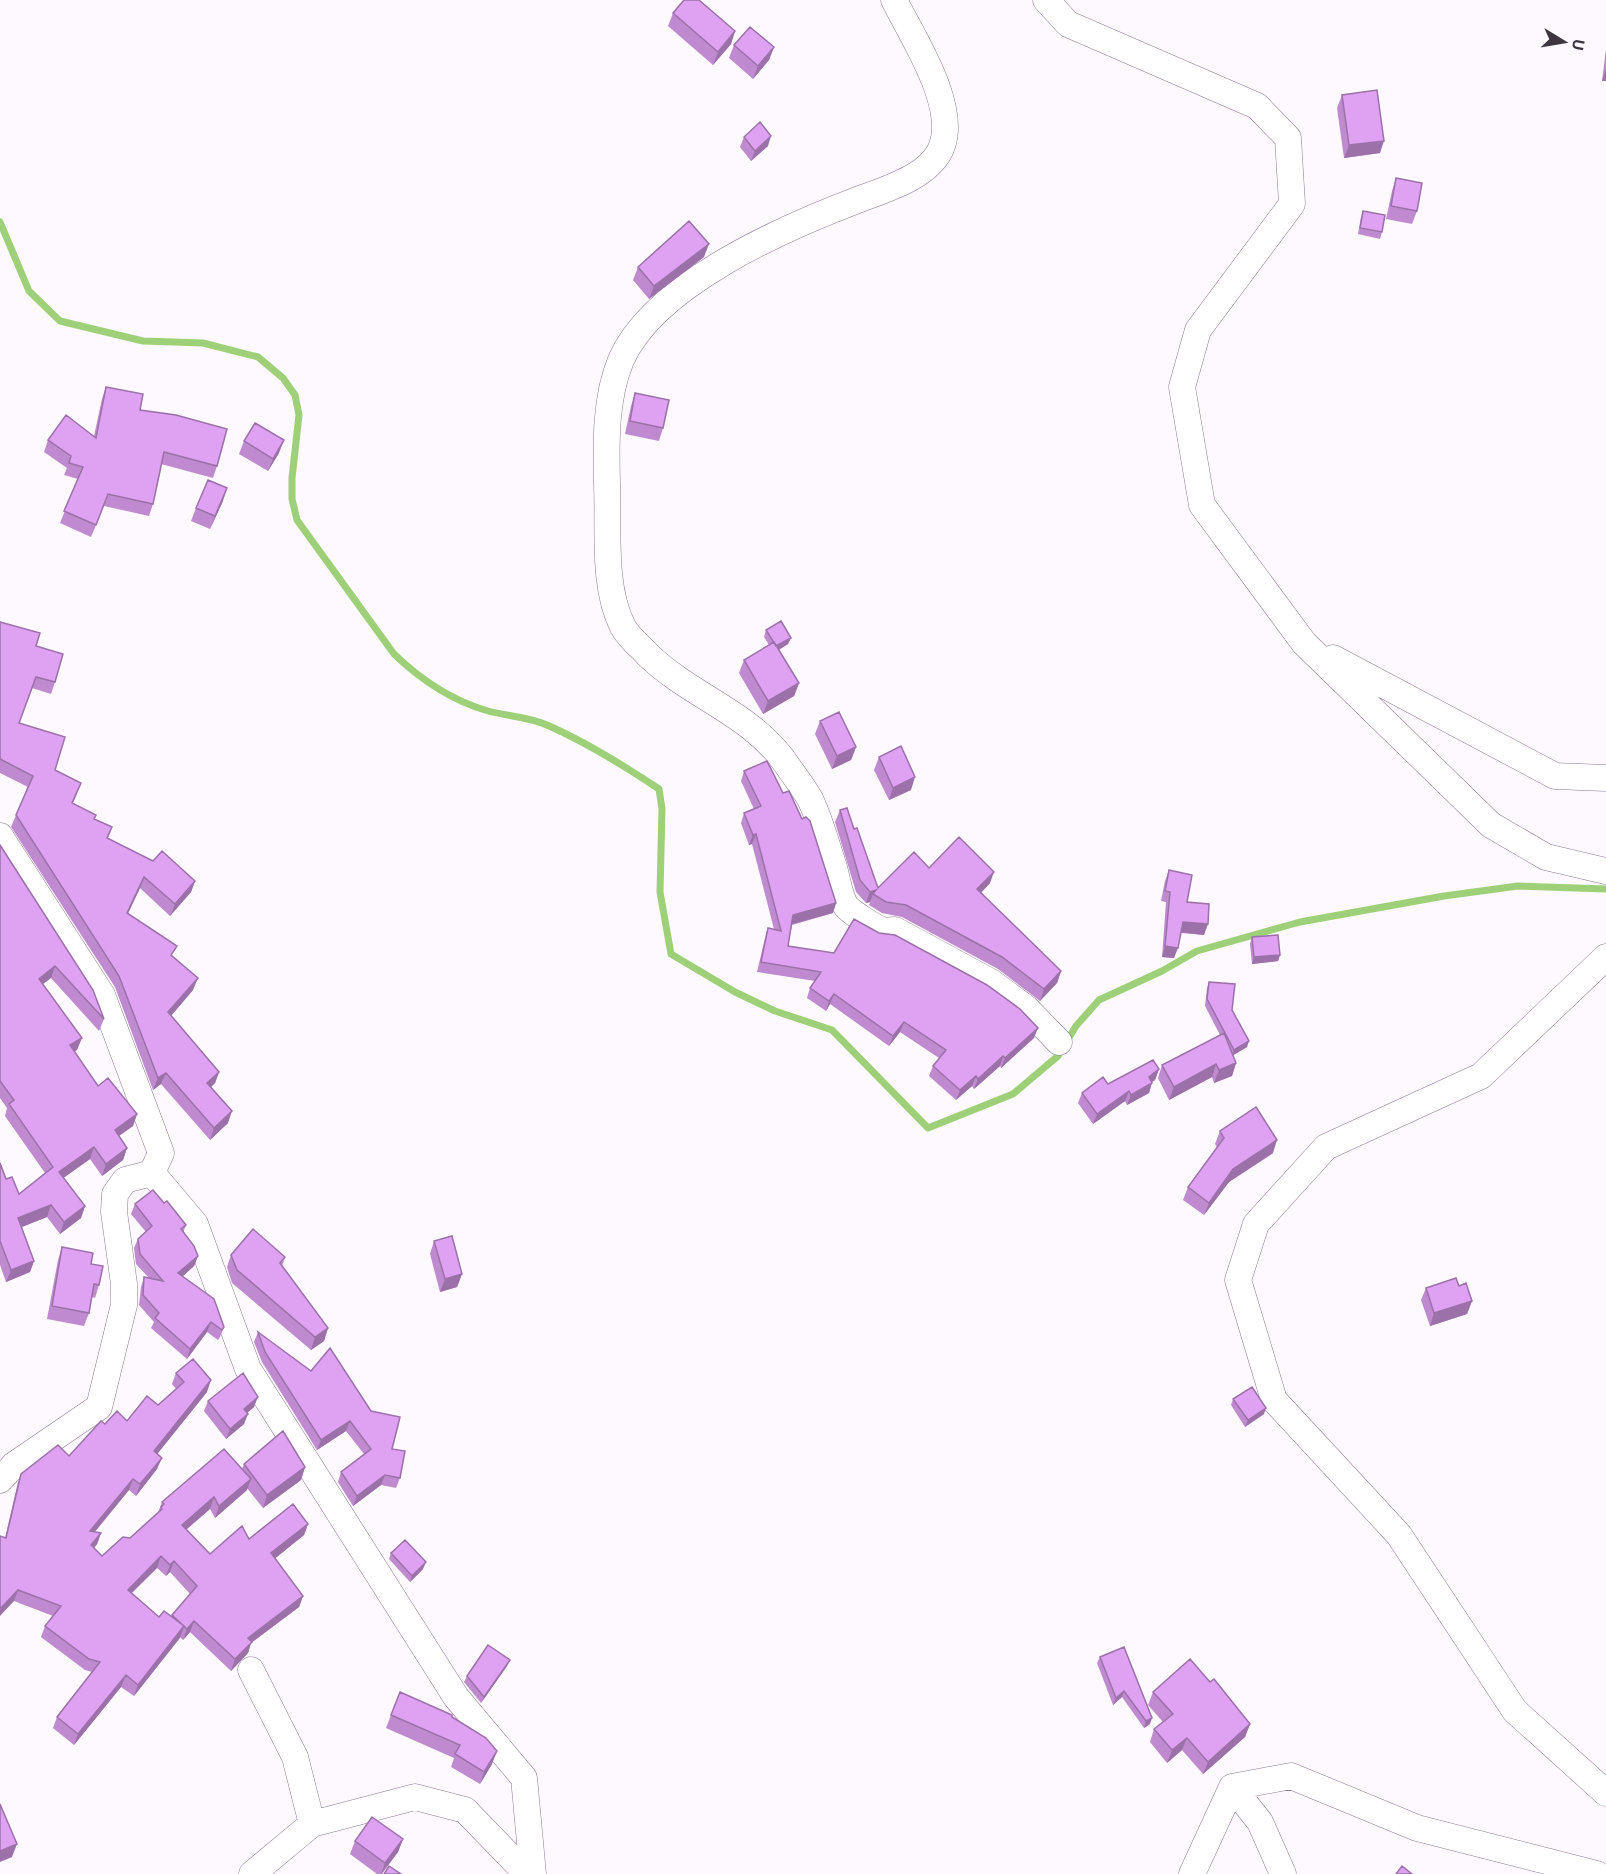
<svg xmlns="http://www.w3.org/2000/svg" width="1606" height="1874" font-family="Ubuntu,sans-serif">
<rect width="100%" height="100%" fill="#fdf9ff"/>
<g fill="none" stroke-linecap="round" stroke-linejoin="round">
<path stroke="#9dd078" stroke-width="7" d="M0 222 29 291 60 321 143 341 203 343 258 357 283 378 295 395 299 415 292 478V499L297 520 394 654C420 679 453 701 488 711 507 716 529 717 547 725 586 742 623 765 659 789L662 809 660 892 671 954 735 992 775 1011 832 1030 928 1128 1013 1094 1058 1056 1076 1026 1099 1000 1162 971 1197 951 1300 922 1444 896 1518 886 1606 889"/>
<defs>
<path id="minor" d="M894 0C913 38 957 104 942 146 931 176 887 189 860 199 786 227 654 284 621 360 605 398 606 444 607 484 609 529 602 586 623 627 629 638 640 646 648 655 694 699 754 714 789 768 796 778 804 788 810 799 820 819 826 843 833 864 837 876 839 896 846 906 849 911 877 929 883 930 887 931 891 930 895 930L991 982 1026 1008 1059 1042
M1046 0 1068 24 1257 106 1288 138 1292 204 1198 330 1182 387 1202 505 1304 643 1491 825 1546 857 1606 871
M1333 658 1555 776 1606 778
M0 836 102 995 161 1153 152 1173 195 1224 248 1369 456 1697 524 1778 533 1874
M1606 957 1481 1076 1326 1147 1256 1224 1238 1280 1274 1400 1399 1535 1515 1711 1606 1793
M0 1480 14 1465 99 1407 124 1305V1284L114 1212 115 1194 125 1180 152 1173
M251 1670 295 1757 312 1824
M1232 1787 1260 1822 1283 1874
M252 1874 312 1824 415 1797 465 1810 527 1874
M1192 1874 1232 1787 1291 1776 1417 1828 1597 1874"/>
</defs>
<use href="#minor" stroke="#8d7993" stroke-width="27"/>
<use href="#minor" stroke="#fff" stroke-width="26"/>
</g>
<path fill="#c08ad0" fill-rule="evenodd" d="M673 13 735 31 731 44 713 65 668 26Z
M734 45 774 47 769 60 753 79 729 58Z
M1606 49V81H1602Z
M1342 95 1380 153 1344 158 1337 108Z
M744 137 768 146 751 161 740 147Z
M1396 178 1417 211 1412 224 1386 219 1392 191Z
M1363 211 1382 232 1380 239 1358 234 1361 217Z
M704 257 649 299 633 280 638 267Z
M106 387 140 410 217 466 213 478 161 464 153 504 149 516 104 506 91 537 60 523 78 479 64 475 67 468 44 452 48 440 94 436 102 399Z
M635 393 663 428 659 441 625 434 631 406Z
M244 441 279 453 268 471 239 454Z
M223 501 210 529 191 521 196 508Z
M0 622 36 646 55 682 51 694 32 688 19 723 55 770 77 794 73 803 95 819 112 827 108 838 153 861 195 881 191 892 170 916 140 888 128 914 173 957 193 990 171 1016 219 1072 215 1083 211 1087 228 1123 210 1140 161 1084 153 1090 115 987 11 827 28 787 0 773Z
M766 630 788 644 779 650 799 683 794 696 763 714 739 673 744 660 769 645 764 637Z
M820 721 856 747 851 760 832 769 815 734Z
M879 757 911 790 889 800 874 770Z
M744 771 836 903 833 913 792 925 788 946 1034 1038 1001 1068 1000 1066 974 1089 972 1086 956 1100 929 1076 933 1066 939 1058 900 1032 889 1046 830 1004 826 1011 807 998 810 988 815 981 757 972 765 938 768 928 774 929 752 844 749 845 741 823 744 813 754 809 741 781Z
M840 810 854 829 878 888 929 868 990 883 981 893 1061 971 1057 983 1040 1001 998 969 902 917 882 913 869 905 870 902 866 903 856 892 835 822Z
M0 845 104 1019 99 1031 51 978 42 984 77 1050 74 1052 98 1086 137 1114 133 1126 119 1136 127 1148 123 1160 102 1176 90 1159 63 1178 85 1206 81 1218 60 1234 47 1217 22 1227 34 1261 30 1272 6 1282 0 1265V1163L6 1179 19 1194 45 1173 5 1116 7 1108 0 1098Z
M1169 870 1204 935 1181 933 1174 958 1162 957 1166 902 1161 901 1165 881Z
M1252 937 1280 955 1278 961 1252 964 1250 944Z
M1209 982 1232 1010 1247 1047 1233 1055 1236 1063 1232 1076 1214 1083 1212 1077 1169 1100 1158 1078 1162 1065 1220 1035 1205 1006 1207 988Z
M1159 1069 1155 1080 1152 1082 1149 1093 1127 1105 1125 1101 1093 1124 1078 1103 1082 1093 1108 1084Z
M1220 1131 1273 1153 1229 1182 1204 1215 1183 1200 1188 1187 1217 1147 1215 1144Z
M164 1203 186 1225 183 1233 198 1256 194 1266 183 1276 224 1327 220 1337 218 1340 207 1332 187 1359 151 1328 154 1322 139 1305 141 1287 144 1277 149 1278 136 1264 134 1248 138 1239 146 1232 131 1214 135 1204Z
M434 1241 462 1274 457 1287 440 1292 430 1254Z
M62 1247 91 1264 99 1285 95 1298 92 1297 89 1313 84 1326 47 1319 58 1260Z
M231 1255 285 1257 282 1266 328 1328 324 1341 311 1350 232 1283 227 1267Z
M1459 1286 1472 1301 1467 1314 1430 1326 1421 1300 1426 1288Z
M258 1332 392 1449 400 1478 396 1488 381 1485 353 1506 338 1482 341 1472 364 1454 346 1431 317 1450 262 1362 254 1342Z
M176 1373 207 1392 157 1454V1469L136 1496 129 1490 95 1532 101 1533 97 1544 94 1548 102 1556 130 1538 158 1513 162 1502 242 1469 244 1464 305 1467 301 1480 263 1508 247 1488V1490L215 1518 210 1509 186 1529 210 1554 249 1539 308 1524 304 1535 275 1558 303 1596 299 1607 251 1643 248 1653 231 1671 190 1632 183 1640 180 1637 134 1696 121 1687 74 1745 53 1728 57 1717 92 1672 85 1670 41 1637 45 1626 53 1616 14 1601 5 1538 17 1486 21 1474 69 1456 105 1424 127 1421 158 1405 176 1389 172 1384ZM157 1568 166 1576 170 1572 190 1594 171 1617H159L132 1593Z
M1233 1399 1264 1414 1245 1427 1231 1405Z
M208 1401 254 1407 247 1413 244 1424 226 1439 204 1411Z
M391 1553 423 1569 410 1582 389 1559Z
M1100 1657 1150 1724 1144 1728 1122 1697 1113 1705 1097 1663Z
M507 1666 481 1703 464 1682 467 1676Z
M1210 1682 1250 1724 1245 1737 1203 1774 1182 1750 1167 1763 1150 1742 1154 1729 1163 1722 1148 1705 1153 1692Z
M391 1715 452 1717 492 1764 480 1784 451 1767 454 1758 386 1728Z
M403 1839 398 1852 382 1874H377L350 1854 355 1841Z"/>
<path fill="#9c71a9" d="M735 31 731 44 713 65 718 52Z
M774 47 769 60 753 79 758 66Z
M1606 69V81H1602Z
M771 136 768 146 751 161 755 151Z
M1384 141 1380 153 1344 158 1349 145Z
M709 244 704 257 649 299 654 286Z
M284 440 279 453 268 471 273 459Z
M227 488 223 501 210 529 215 516Z
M791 638 788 644 773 653 776 646Z
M799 683 794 696 763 714 768 701Z
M856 747 851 760 832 769 837 756Z
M915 777 911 790 889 800 893 788Z
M756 834 752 844 749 845 753 835Z
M994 872 990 883 973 901 977 889Z
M144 877 140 888 122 925 127 913Z
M195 881 191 892 170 916 175 904Z
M876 890 873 894 870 902 866 903 870 892Z
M836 903 833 913 789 925 793 915Z
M1183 922 1208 924 1204 935 1179 932Z
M1165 946 1178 948 1174 958 1162 957Z
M1280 955 1278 961 1252 964 1254 957Z
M55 966 51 978 34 991 39 979Z
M1061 971 1057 983 1040 1001 1044 989Z
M198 978 193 990 164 1024 168 1012Z
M834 994 830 1004 826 1011 829 1001Z
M904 1022 900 1032 889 1046 893 1036Z
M1038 1028 1034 1038 1001 1068 1005 1058Z
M82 1038 77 1050 65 1057 70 1045Z
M1249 1041 1247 1047 1232 1056 1234 1050Z
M1003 1056 1000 1066 974 1089 978 1079Z
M1236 1063 1232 1076 1214 1083 1219 1070Z
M1216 1064 1212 1077 1169 1100 1174 1087Z
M1159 1069 1155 1080 1145 1087 1152 1083 1149 1093 1127 1105 1131 1095 1149 1077Z
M219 1072 215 1083 203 1095 207 1083Z
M166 1073 161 1084 153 1090 158 1078Z
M976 1076 972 1086 956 1100 960 1090Z
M1129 1091 1125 1101 1093 1124 1097 1114Z
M232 1111 228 1123 210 1140 214 1128Z
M137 1114 133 1126 110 1142 115 1130Z
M1277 1140 1273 1153 1229 1182 1204 1215 1209 1203 1233 1169Z
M94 1147 90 1159 55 1184 59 1172Z
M127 1148 123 1160 102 1176 106 1164Z
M51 1205 47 1217 14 1230 18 1218Z
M85 1206 81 1218 60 1234 64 1222Z
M198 1256 194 1266 175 1283 178 1273Z
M34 1261 30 1272 6 1282 11 1270Z
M462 1274 457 1287 440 1292 445 1279Z
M1472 1301 1467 1314 1430 1326 1434 1313Z
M211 1322 207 1332 187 1359 190 1349Z
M328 1328 324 1341 311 1350 315 1337Z
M211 1380 207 1392 150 1463 154 1451Z
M258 1397 254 1407 240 1419 244 1409Z
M1266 1408 1264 1414 1245 1427 1248 1420Z
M248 1414 244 1424 226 1439 230 1429Z
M350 1421 346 1431 317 1450 321 1440Z
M162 1458 157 1469 136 1496 140 1484Z
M305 1467 301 1480 263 1508 267 1495Z
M385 1475 381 1485 353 1506 357 1496Z
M133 1479 129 1490 86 1542 90 1531Z
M251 1479 247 1490 215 1518 219 1506Z
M214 1497 210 1509 178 1537 182 1525Z
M308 1524 304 1535 267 1565 271 1553Z
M101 1533 97 1544 87 1557 91 1545Z
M161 1556 157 1568 123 1601 128 1590Z
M174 1561 170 1572 166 1576 170 1565Z
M426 1562 423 1569 410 1582 412 1576Z
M18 1590 14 1601 0 1616V1609Z
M303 1596 299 1607 251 1643 248 1653 231 1671 235 1659 248 1638Z
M194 1621 190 1632 183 1640 187 1629Z
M184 1626 180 1638 134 1696 138 1685Z
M510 1660 507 1666 481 1703 484 1697Z
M126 1675 121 1687 74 1745 78 1734Z
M1124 1691 1122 1697 1113 1705 1116 1698Z
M1152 1718 1150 1724 1144 1728 1146 1721Z
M1250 1724 1245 1737 1203 1774 1208 1762Z
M1187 1738 1182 1750 1167 1763 1172 1750Z
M497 1751 492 1764 480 1784 484 1772Z
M403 1839 398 1852 381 1874 385 1863Z
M17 1844 12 1857 0 1862V1851Z"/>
<path fill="#dfa1f2" stroke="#9c71a9" stroke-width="1.5" d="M684 0H699L735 31 718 52 673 13Z
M750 27 774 47 758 66 734 45Z
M1377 90 1384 141 1349 145 1342 95Z
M760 122 771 136 755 151 744 137Z
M1396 178 1422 183 1417 211 1391 206Z
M1363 211 1385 215 1382 232 1360 228Z
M689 221 709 244 654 286 638 267Z
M106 387 143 394 140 410 176 415 227 429 217 466 164 452 153 504 108 494 96 525 64 511 83 467 69 463 71 456 48 440 66 415 96 438Z
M635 393 669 400 663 428 630 421Z
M255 423 284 440 273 459 244 441Z
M208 480 227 488 215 516 196 508Z
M781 621 791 638 776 646 766 630Z
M0 622 40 633 36 646 63 654 55 682 36 677 19 723 65 737 55 770 81 783 72 803 96 815 94 819 112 827 107 838 153 861 162 851 195 881 175 904 144 877 127 913 177 946 171 955 198 978 168 1012 219 1072 207 1083 232 1111 214 1128 166 1073 158 1078 119 976 16 815 33 776 0 759Z
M774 642 799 683 768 701 744 660Z
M839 712 856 747 837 756 820 721Z
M901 746 915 777 893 788 879 757Z
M767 761 783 793 789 791 802 819 806 817 810 821 836 903 793 915 788 946 834 953 854 919 879 933 895 935 987 985 1020 1009 1038 1028 1005 1058 1003 1056 978 1079 976 1076 960 1090 933 1066 946 1050 904 1022 893 1036 834 994 829 1001 810 988 821 972 761 962 768 928 781 931 756 834 753 835 744 813 761 806 744 771Z
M847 808 854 829 857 828 878 888 914 852 929 868 959 837 994 872 977 889 1061 971 1044 989 1002 957 906 905 886 902 873 894 876 890 870 892 860 880 840 810Z
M0 845 93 990 104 1019 55 966 39 979 82 1038 70 1045 98 1086 108 1078 137 1114 115 1130 127 1148 106 1164 94 1147 59 1172 85 1206 64 1222 51 1205 18 1218 34 1261 11 1270 0 1241V1163L6 1179 12 1177 19 1194 53 1167 9 1104 14 1100 0 1081Z
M1169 870 1192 875 1187 902 1209 904 1208 924 1183 922 1178 948 1165 946 1170 892 1165 891Z
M1278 935 1280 955 1254 957 1252 937Z
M1209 982 1235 984 1232 1010 1249 1041 1234 1050 1207 999Z
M1224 1033 1236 1063 1219 1070 1216 1064 1174 1087 1162 1065Z
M1153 1060 1159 1069 1149 1077 1152 1083 1131 1095 1129 1091 1097 1114 1082 1093 1103 1077 1108 1084Z
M1256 1107 1277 1140 1233 1169 1209 1203 1188 1187 1224 1138 1220 1131Z
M153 1190 164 1203 167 1201 186 1225 181 1229 194 1246 198 1256 178 1273 214 1299 224 1327 222 1330 211 1322 190 1349 155 1318 159 1313 143 1295 144 1277 163 1281 140 1254 138 1239 152 1226 135 1204Z
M253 1229 285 1257 280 1263 328 1328 315 1337 237 1270 231 1255Z
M452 1236 462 1274 445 1279 434 1241Z
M62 1247 93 1253 91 1264 103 1266 99 1285 94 1284 89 1313 52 1306Z
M1456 1278 1459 1286 1466 1283 1472 1301 1434 1313 1426 1288Z
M258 1332 311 1371 330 1348 371 1411 400 1417 392 1449 405 1451 400 1478 385 1475 357 1496 341 1472 371 1449 350 1421 321 1440 265 1352Z
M193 1359 211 1380 154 1451 162 1458 140 1484 133 1479 90 1531 101 1533 91 1545 102 1556 123 1537 130 1538 162 1509 161 1507 164 1504 162 1502 224 1449 251 1479 219 1506 214 1497 182 1525 210 1554 242 1526 249 1539 293 1504 308 1524 271 1553 303 1596 248 1638 252 1642 235 1659 194 1621 187 1629 172 1615 197 1586 174 1561 170 1565 161 1556 128 1590 159 1617 164 1611 184 1626 138 1685 126 1675 78 1734 57 1717 100 1662 89 1659 45 1626 61 1606 18 1590 0 1609V1536L6 1538 21 1474 58 1445 69 1456 101 1421 105 1424 117 1411 127 1421 147 1396 158 1405 184 1382 176 1373Z
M243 1373 258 1397 244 1409 248 1414 230 1429 208 1401Z
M1252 1387 1266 1408 1248 1420 1233 1399Z
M283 1431 305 1467 267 1495 244 1464Z
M405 1540 426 1562 412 1576 391 1553Z
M488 1645 510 1660 484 1697 467 1676Z
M1124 1647 1152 1718 1146 1721 1124 1691 1116 1698 1100 1657Z
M1190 1659 1210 1682 1214 1679 1250 1724 1208 1762 1187 1738 1172 1750 1154 1729 1173 1714 1153 1692Z
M400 1692 452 1715V1717L486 1738 497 1751 484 1772 455 1754 460 1745 391 1715Z
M0 1804 17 1844 0 1851Z
M372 1817 403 1839 385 1863 355 1841Z
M389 1866 401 1874H384Z
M1402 1866 1412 1874H1396Z"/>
<g transform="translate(1564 42) rotate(101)" stroke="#fdf9ff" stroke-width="4.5" paint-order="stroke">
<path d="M0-4.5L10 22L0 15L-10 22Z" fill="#3d3540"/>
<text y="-9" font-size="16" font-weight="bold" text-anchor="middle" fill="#3d3540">U</text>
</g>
</svg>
